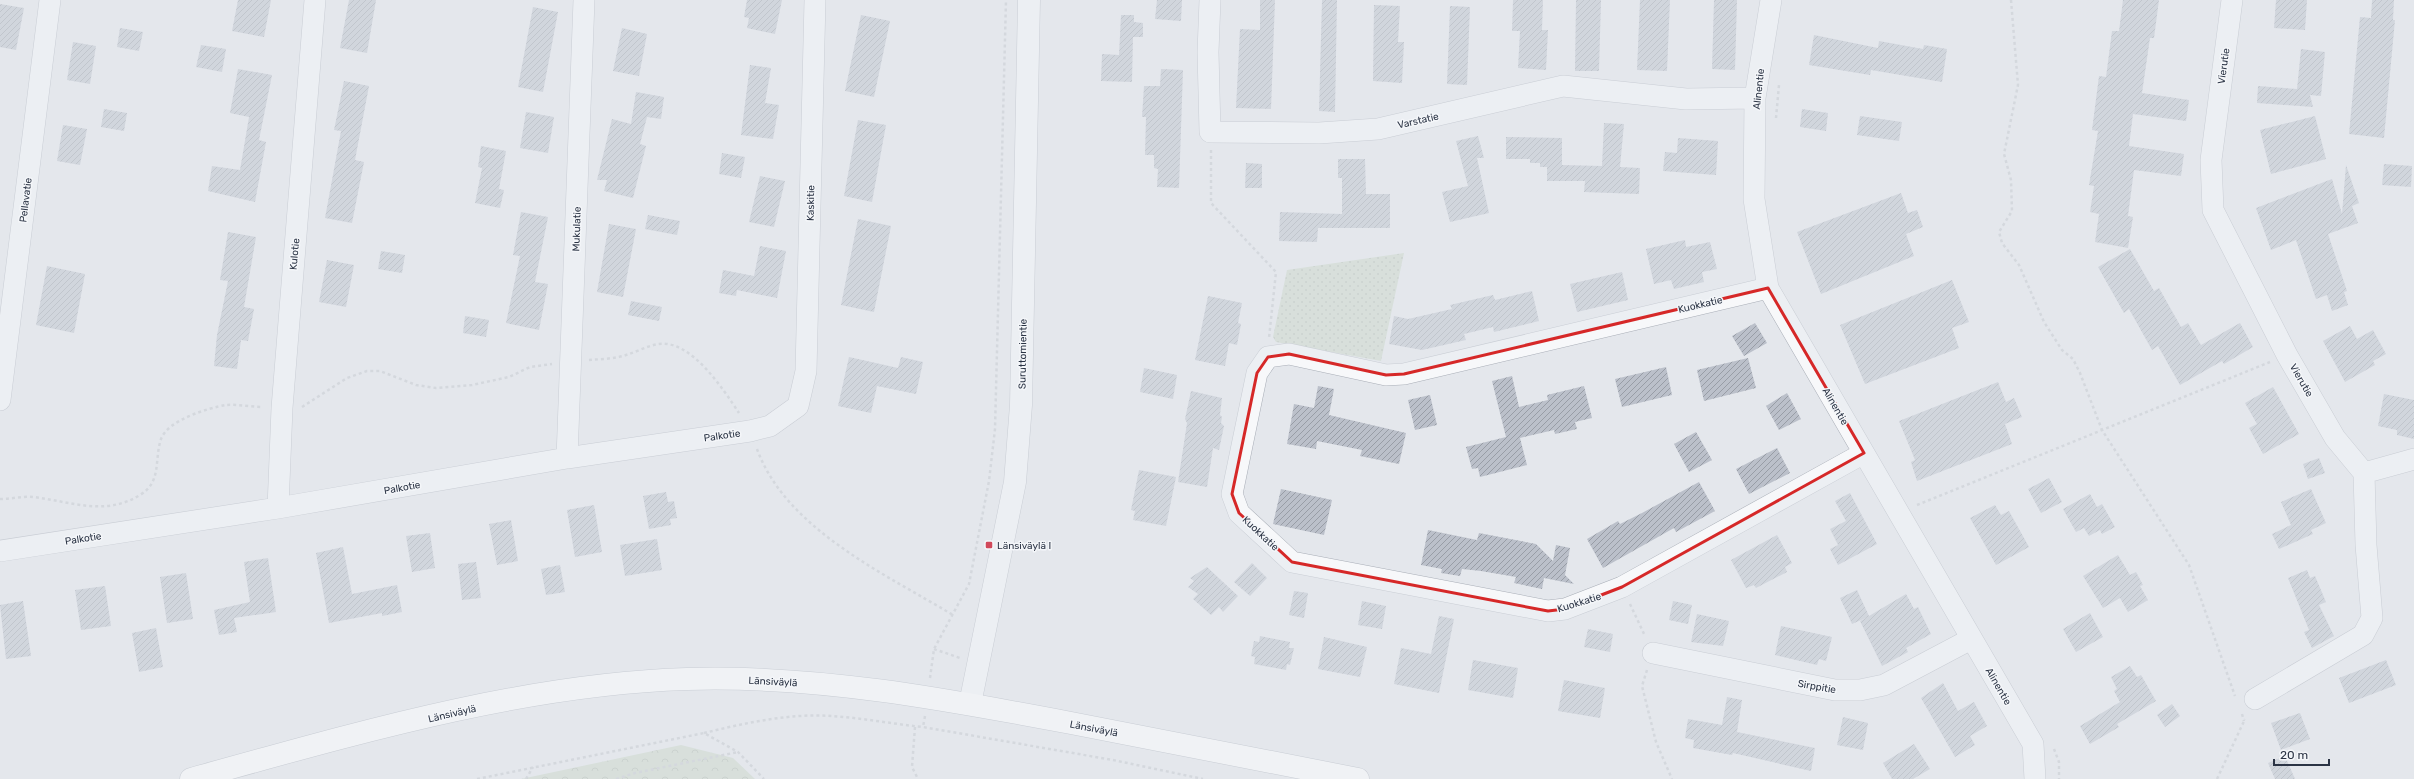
<svg xmlns="http://www.w3.org/2000/svg" width="2414" height="779" font-family="Rubik,sans-serif">
<defs>
<pattern id="grass-dots" width="8" height="8" patternUnits="userSpaceOnUse"><rect width="8" height="8" fill="#c9d6c5"/><path d="M2 2h.1M6 6h.1" fill="none" stroke="#adb8ab" stroke-width="1.8" stroke-linecap="round"/></pattern>
<pattern id="forest-crowns" width="20" height="18" patternUnits="userSpaceOnUse"><rect width="20" height="18" fill="#c9d6c5"/><path d="M2 6a3 3 0 1 1 6 0M12 15a3 3 0 1 1 6 0" fill="none" stroke="#adb8ab"/></pattern>
<pattern id="building-hatch" width="6" height="6" patternUnits="userSpaceOnUse"><rect width="6" height="6" fill="#bbc0ca"/><path d="M-1 1l2-2M0 6l6-6M5 7l2-2" fill="none" stroke="#989da6"/></pattern>
</defs>
<rect width="100%" height="100%" fill="#e4e7ec"/>
<path fill="url(#grass-dots)" d="M1404 253 1381 361 1276 342 1273 337 1287 270Z"/>
<path fill="url(#forest-crowns)" d="M681 745 733 758 755 779H521Z"/>
<path fill="url(#building-hatch)" d="M238 0H271L264 37 232 31Z
M349 0H376L367 53 340 48Z
M747 0H782L775 34 747 28 749 18 744 17Z
M1157 0H1182L1181 21 1155 19Z
M1260 0H1275L1271 109 1236 108 1240 29 1260 30Z
M1322 0H1337L1335 112 1319 111Z
M1513 0H1543L1542 30H1548L1546 70 1518 68 1520 31H1512Z
M1576 0H1601L1599 71H1575Z
M1640 0H1670L1667 71 1637 70Z
M1714 0H1737L1735 70 1712 69Z
M2123 0H2159L2154 38H2150L2142 93 2189 100 2186 121 2133 114 2129 146 2184 154 2181 176 2134 170 2128 216 2133 217 2128 248 2095 242 2099 214 2090 212 2094 186 2089 185 2098 131 2092 130 2099 76 2106 77 2112 31H2119Z
M2276 0H2307L2305 30 2274 28Z
M2372 0H2394L2393 20H2395L2384 138 2349 134 2360 17 2371 18Z
M0 4 24 8 16 50 0 47Z
M1374 5 1400 6 1398 42H1404L1402 83 1373 81Z
M1450 6 1470 7 1467 85 1447 84Z
M533 7 558 12 543 92 518 87Z
M861 15 890 21 874 97 845 91Z
M1121 15H1134V22L1143 23V37H1133L1132 82 1101 81 1102 54 1119 55Z
M120 28 143 32 139 51 117 47Z
M622 28 647 34 639 76 613 71Z
M1814 35 1878 48 1879 41 1923 49 1924 45 1947 49 1942 82 1871 70 1870 75 1809 65Z
M73 42 96 46 90 84 67 80Z
M201 45 226 49 222 72 196 67Z
M2301 49 2325 52 2321 96 2310 95 2313 107 2257 103 2258 86 2297 89Z
M750 65 771 68 765 103 779 105 773 139 741 135Z
M238 69 272 75 259 140 266 142 255 202 208 191 212 166 240 170 249 117 230 113Z
M1161 69 1183 70 1179 188 1157 187 1158 169 1154 168V155H1145L1146 117H1142L1144 86H1160Z
M344 81 369 86 355 160 364 162 352 223 325 218 341 131 334 130Z
M636 92 664 97 661 119 647 117 640 144 646 146 633 198 604 191 607 180H597L612 119 631 124Z
M104 109 127 113 124 131 101 127Z
M1802 109 1828 113 1826 131 1800 127Z
M526 112 554 117 548 153 520 148Z
M1860 116 1902 122 1899 141 1857 135Z
M2315 116 2326 159 2271 174 2260 130Z
M858 120 886 125 872 202 844 196Z
M1604 123 1624 124 1620 167 1640 168 1639 194 1584 192 1585 181H1547V167H1540V163H1530V159H1506V137L1562 138V165L1602 166Z
M63 125 87 129 80 165 57 161Z
M1478 136 1484 158H1477L1489 213 1450 222 1442 192 1468 186 1456 141Z
M1678 138 1718 141 1716 175 1663 171 1665 152 1677 153Z
M481 146 506 151 499 189 504 190 500 208 475 203 482 168 478 167Z
M722 153 745 157 741 178 719 174Z
M1338 159H1365L1366 194H1390V228H1318L1317 242 1279 241 1280 212 1342 214V178H1338Z
M1246 163 1262 164V188H1245Z
M2384 164 2412 166 2411 187 2382 185Z
M2346 165 2359 203 2352 206 2358 223 2328 234 2347 291 2344 292 2348 305 2332 311 2327 295 2316 299 2296 240 2271 250 2256 208 2332 179 2342 214Z
M760 176 785 181 774 227 749 222Z
M1901 193 1908 213 1917 210 1923 227 1906 234 1914 256 1821 294 1797 232Z
M521 212 548 217 535 282 548 284 539 330 506 323 520 256 513 255Z
M648 215 680 221 677 235 645 229Z
M858 219 891 226 874 312 841 305Z
M609 224 636 229 623 297 597 292Z
M228 232 256 237 244 307 254 309 248 341 241 340 237 369 214 366 217 335 228 281 220 280Z
M1685 240 1686 247 1710 242 1717 269 1702 272 1704 282 1674 289 1671 280 1654 284 1646 249Z
M760 246 786 251 777 298 737 290 736 296 719 293 723 270 754 276Z
M2130 249 2154 291 2159 288 2181 327 2188 323 2201 345 2240 323 2253 347 2224 364 2222 361 2180 385 2158 346 2152 350 2129 309 2124 313 2098 267Z
M381 251 405 255 402 273 378 269Z
M327 260 354 265 346 307 319 302Z
M47 266 85 274 74 333 36 325Z
M1622 272 1628 300 1577 312 1570 284Z
M1952 280 1969 322 1952 328 1959 348 1865 384 1840 325Z
M1532 291 1539 321 1494 332 1493 327 1464 334 1466 340 1422 350 1389 344 1394 316 1408 319 1452 309 1450 305 1493 295 1495 300Z
M1208 296 1242 303 1238 323 1241 324 1237 345 1229 343 1225 366 1195 360Z
M631 301 662 307 659 321 628 315Z
M465 316 489 320 486 337 463 333Z
M1755 323 1767 343 1744 356 1732 336Z
M2350 326 2357 339 2373 330 2386 354 2373 361 2375 365 2345 382 2323 341Z
M849 357 898 368 901 357 923 362 916 394 877 386 871 413 838 406Z
M1748 358 1756 388 1704 401 1697 370Z
M1666 367 1672 395 1622 407 1615 379Z
M1144 368 1177 375 1173 399 1140 392Z
M1512 376 1519 407 1548 400 1547 395 1584 386 1592 418 1575 422 1577 429 1555 434 1554 430 1520 438 1527 465 1480 477 1478 468 1472 469 1466 447 1506 437 1492 381Z
M1998 382 2006 402 2014 398 2022 417 2005 424 2012 444 1917 481 1911 462 1915 460 1899 421Z
M1318 386 1334 389 1329 415 1406 433 1399 464 1360 456 1362 450 1317 441 1316 449 1287 444 1294 404 1314 408Z
M2273 387 2299 434 2263 454 2249 428 2257 424 2245 403Z
M1191 391 1222 398 1220 415 1222 417 1221 423 1224 426 1219 450 1213 448 1207 487 1178 482 1187 423 1185 419Z
M1787 393 1801 419 1779 430 1766 406Z
M2384 394 2414 400V439L2397 435V430L2378 426Z
M1430 395 1437 425 1415 430 1408 400Z
M1696 432 1712 460 1689 472 1674 444Z
M1777 448 1790 473 1749 494 1736 469Z
M2319 458 2325 473 2308 479 2303 464Z
M1139 470 1176 477 1166 526 1133 520 1135 511 1131 510Z
M2049 478 2062 502 2041 513 2028 489Z
M1699 482 1715 511 1676 532 1674 528 1603 568 1587 539 1618 521 1620 524 1642 513Z
M1281 489 1332 500 1324 535 1273 524Z
M2311 489 2326 523 2311 530 2313 534 2279 549 2272 534 2291 525 2281 502Z
M666 492 668 502 674 501 677 518 670 519 671 525 649 529 643 496Z
M1850 493 1877 544 1838 565 1830 549 1838 545 1830 529 1846 521 1835 501Z
M2090 494 2097 507 2102 504 2115 527 2102 534 2100 530 2089 536 2084 528 2076 532 2063 509Z
M594 505 602 552 575 557 567 510Z
M1995 505 2001 515 2009 511 2029 547 1996 565 1970 518Z
M511 520 518 561 497 565 489 524Z
M1428 530 1477 540 1479 533 1536 544 1553 561 1556 545 1570 548 1565 575 1574 584 1544 578 1542 589 1514 583 1516 577 1481 571 1462 569 1460 576 1441 573 1442 569 1421 565Z
M430 533 435 568 412 572 406 536Z
M1777 535 1792 563 1785 567 1787 572 1756 588 1754 585 1746 588 1731 560Z
M657 539 662 570 625 576 620 545Z
M343 547 352 594 397 585 402 612 382 616V613L329 623 316 553Z
M2118 555 2130 575 2136 572 2143 585 2140 586 2148 600 2128 612 2120 598 2103 608 2083 576Z
M268 558 276 612 234 618 237 632 219 635 214 610 250 602 244 562Z
M476 562 481 598 462 600 458 564Z
M1252 563 1267 578 1250 596 1234 582Z
M560 565 565 592 546 595 541 569Z
M1207 567 1238 596 1223 612 1219 607 1211 615 1193 599 1198 594 1188 587 1194 581 1190 578Z
M2307 570 2310 578 2315 576 2326 602 2319 605 2334 636 2312 648 2304 632 2309 630 2288 578Z
M186 573 193 619 167 623 160 577Z
M105 586 111 626 81 630 75 590Z
M1857 590 1869 616 1906 594 1914 609 1918 607 1931 634 1906 648 1908 652 1882 666 1860 621 1868 617 1852 624 1840 598Z
M1294 591 1308 593 1304 618 1289 615Z
M23 601 31 656 6 659 0 605Z
M1362 601 1386 606 1382 629 1358 625Z
M1673 601 1692 605 1688 624 1669 620Z
M2090 613 2103 637 2076 652 2063 629Z
M1697 614 1729 621 1723 646 1691 642Z
M1439 616 1454 619 1439 693 1394 684 1401 648 1431 654Z
M1781 626 1832 637 1826 661 1819 659 1817 665 1775 655Z
M156 628 163 667 139 672 132 633Z
M1588 629 1613 634 1610 652 1584 647Z
M1260 636 1290 642 1289 648H1294L1290 665 1287 664 1286 670 1254 664 1255 657 1251 656 1254 641 1259 642Z
M1324 637 1367 647 1360 677 1318 669Z
M1473 660 1518 668 1513 698 1468 690Z
M2386 660 2396 685 2349 703 2339 678Z
M2130 666 2137 677 2141 675 2156 701 2117 724 2119 727 2090 744 2080 726 2120 702 2114 691 2117 689 2111 677Z
M1564 680 1605 688 1600 718 1558 711Z
M1943 683 1958 711 1974 702 1987 726 1970 736 1975 745 1955 757 1921 698Z
M1727 697 1742 700 1737 732 1815 748 1811 771 1733 753 1732 755 1693 748 1694 740 1685 738 1688 719 1722 725Z
M2172 704 2180 716 2165 727 2157 715Z
M2300 713 2310 739 2281 750 2271 723Z
M1843 717 1868 723 1863 750 1837 745Z
M1914 744 1930 769 1913 779H1892L1883 763Z
M2285 756 2295 779H2275L2268 763Z"/>
<g fill="none" stroke-linecap="round" stroke-linejoin="round">
<defs>
<path id="minor" d="M1210 0 1208 52 1210 132 1319 133 1378 129 1563 86 1686 99 1755 98
M1771 0 1755 98 1754 199 1768 288 2033 744 2035 779
M2232 0 2211 160 2213 210 2287 355 2335 438 2364 473 2366 545 2372 618 2363 635 2255 699
M1768 288 1404 374 1386 375 1289 354 1268 357 1257 373 1232 494 1239 513 1292 562 1548 611 1565 609 1622 587 1864 453
M0 400 50 0
M567 458 584 0
M2364 473 2414 459
M278 508 282 408 315 0
M0 551 278 508 567 458 750 431 770 426 798 406 806 371 815 0
M1653 653 1835 690H1860L1884 685 1971 639"/>
<path id="tertiary" d="M970 704 1015 482 1021 405 1029 0"/>
<path id="secondary" d="M191 779C350 735 521 684 687 679 816 675 945 699 1071 723 1167 742 1263 760 1358 779"/>
</defs>
<use href="#minor" stroke="#a9aeb7" stroke-width="22"/>
<use href="#tertiary" stroke="#a9aeb7" stroke-width="23"/>
<use href="#secondary" stroke="#a9aeb7" stroke-width="23"/>
<path stroke="#c2c5cb" stroke-width="2.5" stroke-dasharray="3 3" stroke-linecap="butt" d="M2011 0 2018 85 2004 154 2011 180 2012 211 1999 232 2002 243 2019 265 2044 322 2062 350 2073 359 2080 373 2102 430 2189 565 2235 696
M1776 118 1779 85
M1211 150V203L1276 272 1269 338
M589 360C601 359 614 359 626 355 636 352 647 346 658 344 691 339 723 389 739 413
M302 407 347 378 367 371H380L416 385 436 388 472 385 509 377 530 367 552 364
M757 449C786 529 885 574 953 615
M0 499C11 499 23 496 33 497 70 501 104 517 140 495 162 482 154 460 161 439 168 420 208 408 226 405 238 404 251 407 263 407
M1917 505 2270 362
M1630 604 1645 636
M934 649 960 658
M1647 670 1642 686 1656 742 1672 779
M930 678 934 649 969 584 989 481 995 429 1006 0
M2242 714 2244 721
M925 716 923 727 1113 760 1203 779
M915 727 912 767 918 779
M704 733C745 723 790 713 832 716 862 718 893 724 923 727
M2054 749 2059 762V779
M477 779 704 733 738 752 764 779
M526 779 533 767
M616 779 635 773 738 752
M2217 779 2245 719"/>
<use href="#minor" stroke="#f7f8fa" stroke-width="21"/>
<use href="#tertiary" stroke="#f7f8fa" stroke-width="22"/>
<use href="#secondary" stroke="#fff" stroke-width="22"/>
</g>
<path d="M0 0H2414V779H0ZM1768 288 1864 453 1622 587 1565 609 1548 611 1292 562 1239 513 1232 494 1257 373 1268 357 1289 354 1386 375 1404 374Z" fill="#e4e7ec" fill-opacity=".55" fill-rule="evenodd"/>
<path fill="none" stroke="#d62828" stroke-width="3" stroke-linejoin="round" d="M1768 288 1864 453 1622 587 1565 609 1548 611 1292 562 1239 513 1232 494 1257 373 1268 357 1289 354 1386 375 1404 374Z"/>
<rect fill="#d1495b" stroke="#f4f6f9" stroke-width="1.5" x="985" y="541" width="8" height="8" rx="2"/>
<g text-anchor="middle" stroke-width="3" stroke-linejoin="round" paint-order="stroke">
<g font-size="10" fill="#2b3445" stroke="#f4f6f9">
<text transform="translate(2223 66) rotate(-82)" y="4">Vierutie</text>
<text transform="translate(1758 89) rotate(-84)" y="4">Alinentie</text>
<text transform="translate(1418 120) rotate(-13)" y="4">Varstatie</text>
<text transform="translate(25 200) rotate(-83)" y="4">Pellavatie</text>
<text transform="translate(810 203) rotate(-89)" y="4">Kaskitie</text>
<text transform="translate(576 229) rotate(-88)" y="4">Mukulatie</text>
<text transform="translate(294 254) rotate(-85)" y="4">Kulotie</text>
<text transform="translate(1700 304) rotate(-13)" y="4">Kuokkatie</text>
<text transform="translate(1022 354) rotate(-89)" y="4">Suruttomientie</text>
<text transform="translate(2302 380) rotate(60)" y="4">Vierutie</text>
<text transform="translate(1836 406) rotate(60)" y="4">Alinentie</text>
<text transform="translate(722 435) rotate(-8)" y="4">Palkotie</text>
<text transform="translate(402 487) rotate(-10)" y="4">Palkotie</text>
<text transform="translate(1261 533) rotate(43)" y="4">Kuokkatie</text>
<text transform="translate(83 538) rotate(-9)" y="4">Palkotie</text>
<text transform="translate(1579 602) rotate(-17)" y="4">Kuokkatie</text>
<text transform="translate(773 681) rotate(3)" y="4">Länsiväylä</text>
<text transform="translate(1817 686) rotate(10)" y="4">Sirppitie</text>
<text transform="translate(1999 686) rotate(60)" y="4">Alinentie</text>
<text transform="translate(452 713) rotate(-13)" y="4">Länsiväylä</text>
<text transform="translate(1094 728) rotate(11)" y="4">Länsiväylä</text>
</g>
<g font-size="10" fill="#2b3445" stroke="#f4f6f9" text-anchor="start">
<text x="997" y="549">Länsiväylä I</text>
</g>
</g>
<path d="M2274 759v6h55v-6" fill="none" stroke="#2b3445" stroke-width="2"/>
<text x="2280" y="759" font-size="12" fill="#2b3445" stroke="#f4f6f9" stroke-width="3" paint-order="stroke">20 m</text>
</svg>
